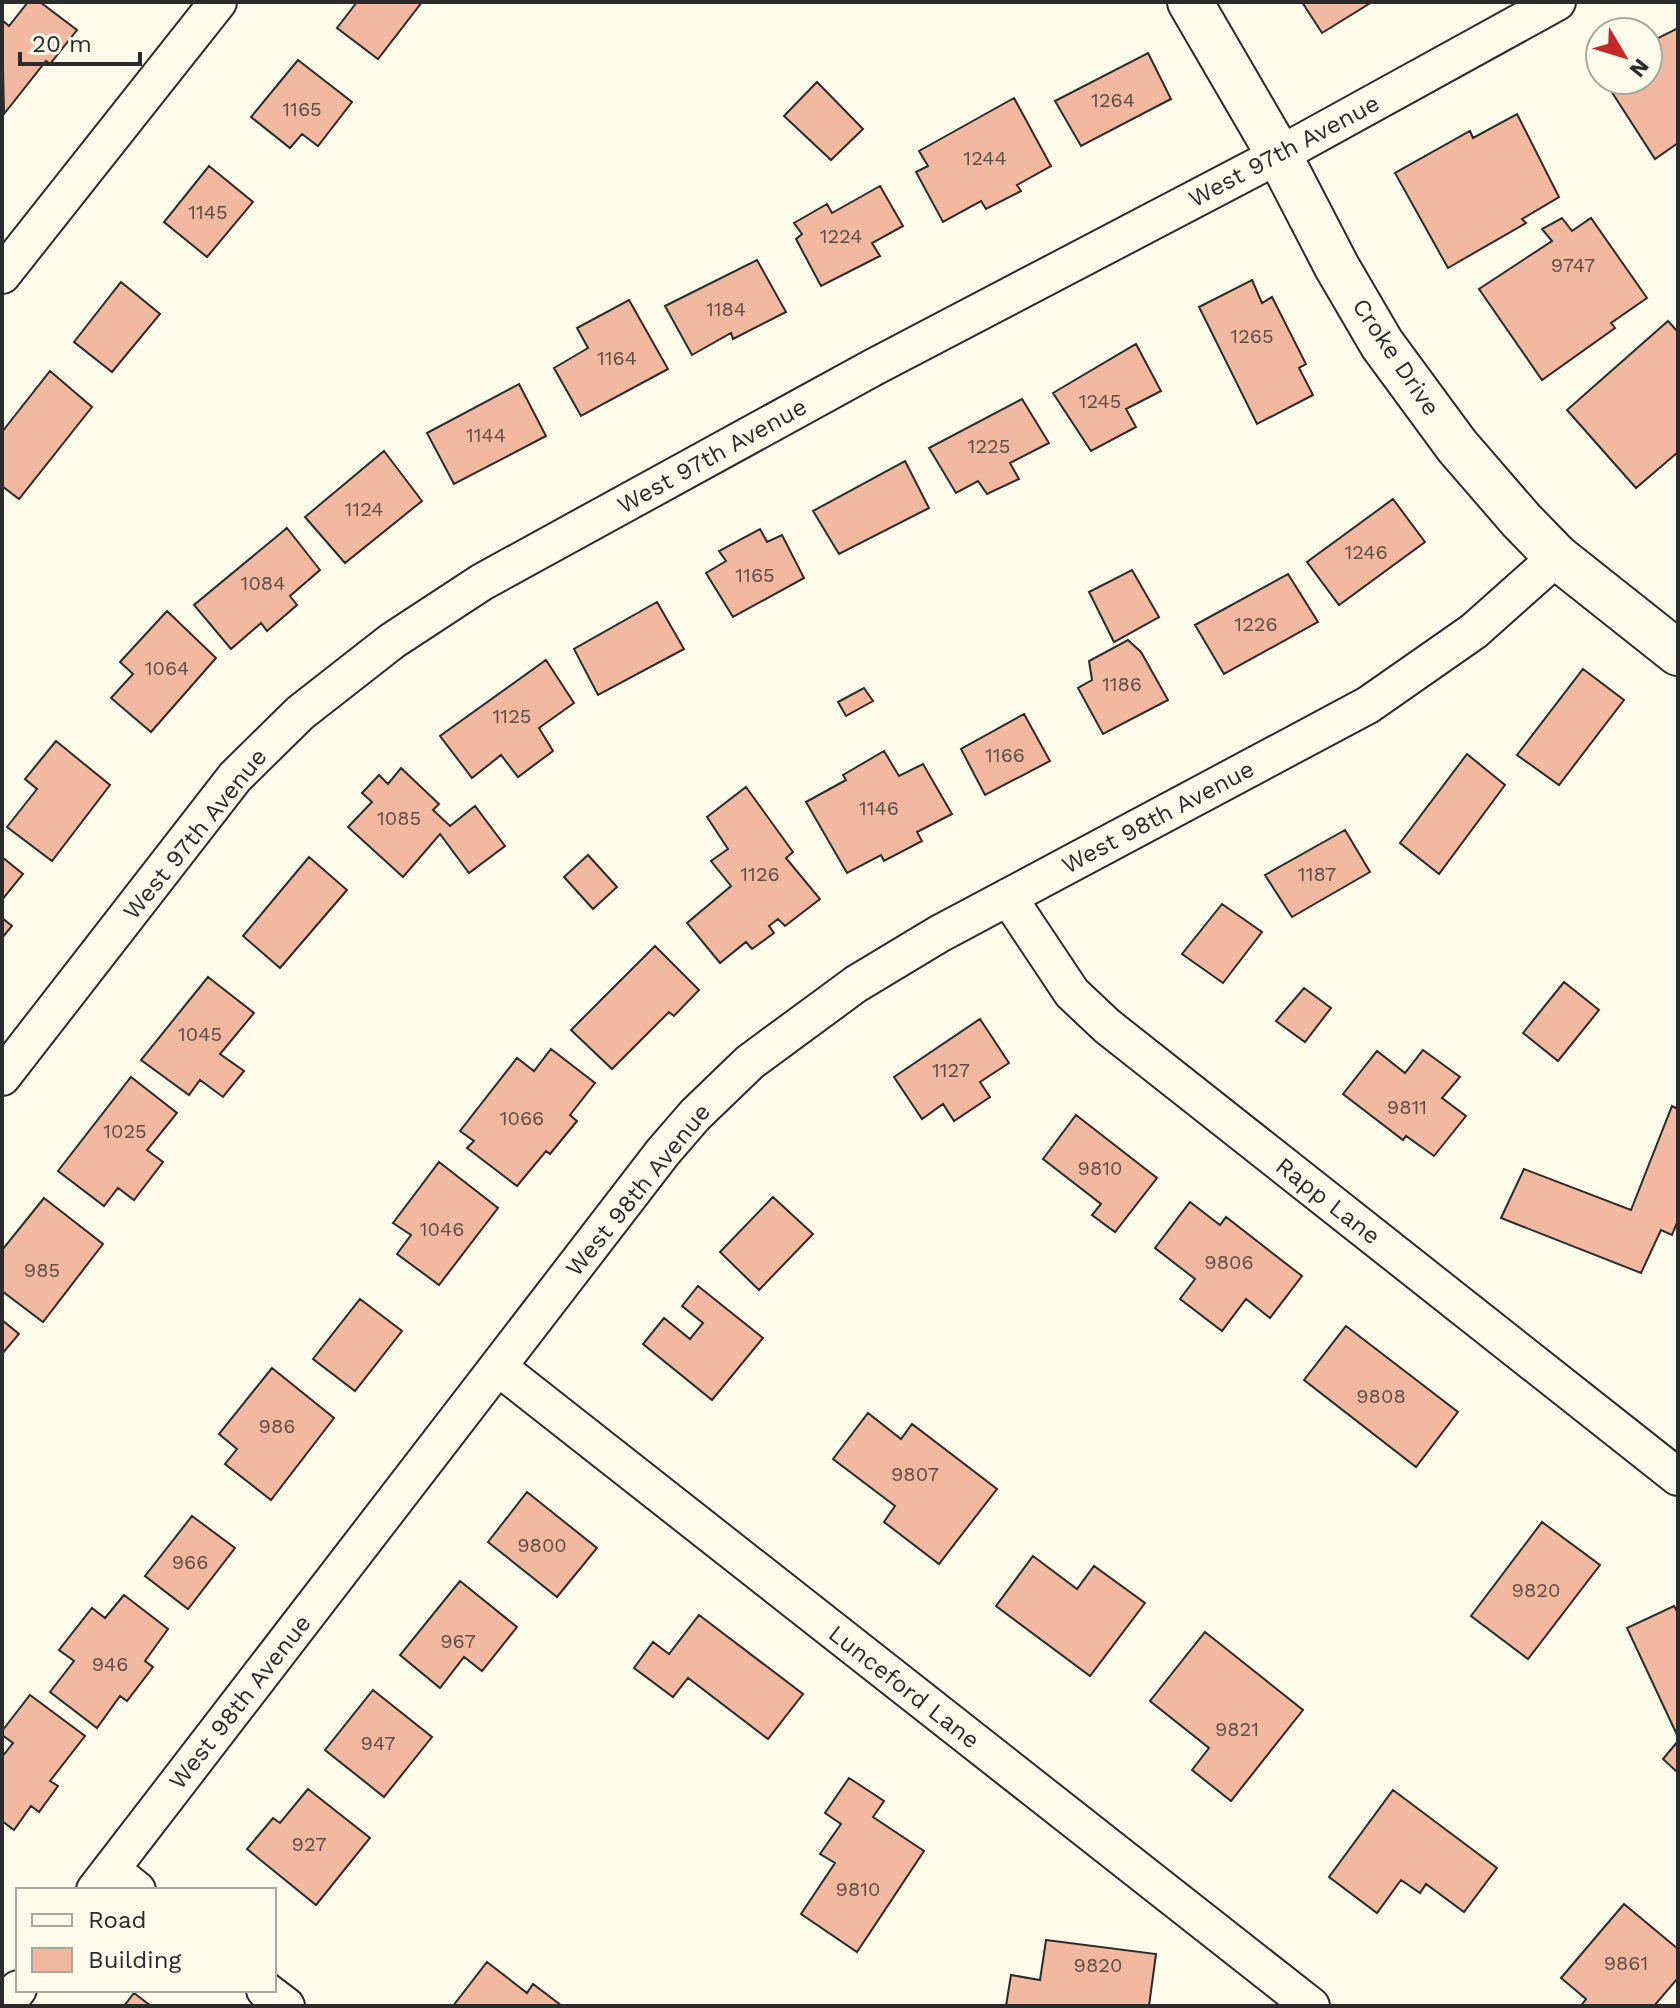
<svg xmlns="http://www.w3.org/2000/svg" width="1680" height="2008" font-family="'Work Sans',sans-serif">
<rect width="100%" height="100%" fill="#fdfbea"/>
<path fill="#f2b8a0" stroke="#2b2b2b" stroke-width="2" d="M28 2H40L77 30 50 64 46 61 4 114 2 20 9 26Z
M357 2H422L378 59 337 28Z
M1302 2H1372L1322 33Z
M1678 28V143L1655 159 1604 80H1648V43Z
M1148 53 1171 99 1081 146 1055 101Z
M298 60 352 102 318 146 302 134 290 148 251 117Z
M817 82 863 129 831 160 784 116Z
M1014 98 1051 166 1017 185 1021 191 986 209 981 201 943 222 916 172 928 166 919 151Z
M1517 114 1559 197 1522 219 1526 223 1448 268 1395 173 1470 131 1473 138Z
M209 166 253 202 207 257 164 222Z
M880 186 903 226 872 243 880 256 821 286 796 239 802 234 794 223 827 204 832 213Z
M1562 218 1572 231 1591 218 1647 298 1611 323 1615 328 1542 380 1479 289 1552 241 1542 229Z
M757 260 786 312 733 339 731 333 692 355 665 306Z
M1252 280 1262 303 1272 297 1306 364 1299 368 1313 395 1257 424 1199 307Z
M121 282 160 314 112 372 74 342Z
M629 300 668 369 581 416 554 368 588 348 577 328Z
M1668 321 1678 332V452L1636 488 1567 410Z
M1136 344 1161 391 1126 409 1136 427 1091 451 1053 393Z
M50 371 92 407 19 499 2 486V432Z
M519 384 546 436 454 484 427 433Z
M1022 399 1049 443 1010 463 1019 479 987 494 978 481 956 493 929 448Z
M384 451 422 501 345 563 305 517Z
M905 461 929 508 839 554 813 511Z
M1393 499 1425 542 1339 605 1307 562Z
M287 528 320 570 290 596 297 605 267 631 261 623 231 649 194 605Z
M760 529 767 542 782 535 804 578 733 617 706 573 726 561 719 551Z
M1132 570 1159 617 1114 642 1089 592Z
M1288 574 1318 622 1224 674 1195 625Z
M657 602 684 649 598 695 574 649Z
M167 611 216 658 151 732 111 698 133 674 120 662Z
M1128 640 1141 652 1168 700 1103 734 1078 688 1092 680 1089 661Z
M546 660 574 703 539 728 553 751 518 777 501 755 472 778 440 736Z
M1583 669 1624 700 1559 785 1517 755Z
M864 688 873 701 846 716 838 702Z
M1024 714 1050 761 985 795 961 749Z
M56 741 110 785 52 861 7 827 37 789 25 779Z
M884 751 899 776 923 764 952 814 917 832 922 841 884 861 881 855 847 873 806 802 846 780 843 775Z
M1467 754 1505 785 1439 874 1400 843Z
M401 768 439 804 433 810 450 826 475 806 505 846 469 873 440 834 403 877 348 827 372 802 362 793 379 775 388 784Z
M746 787 793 852 786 858 820 899 785 926 778 919 769 926 774 933 752 949 746 942 720 963 687 923 731 886 711 861 728 849 707 817Z
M1345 830 1370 872 1292 917 1265 875Z
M588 855 617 887 593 909 564 877Z
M2 857 23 874 2 900Z
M309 857 347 890 280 968 243 936Z
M1222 904 1262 932 1223 983 1182 954Z
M2 918 12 926 2 938Z
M655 946 699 990 674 1016 669 1012 612 1069 571 1030Z
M208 977 254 1013 220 1054 244 1071 223 1097 200 1080 189 1095 141 1060Z
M1564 982 1599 1010 1558 1061 1523 1033Z
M1304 988 1331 1008 1305 1042 1276 1021Z
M980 1019 1009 1063 980 1082 990 1097 954 1121 943 1104 922 1119 894 1077Z
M551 1049 595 1083 570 1115 577 1121 550 1154 546 1151 517 1186 467 1148 474 1141 460 1131 517 1058 534 1071Z
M1423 1050 1460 1077 1442 1098 1466 1116 1434 1156 1406 1136 1403 1140 1343 1094 1377 1051 1405 1073Z
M131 1077 177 1113 147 1150 163 1162 134 1200 118 1188 104 1206 58 1171Z
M1672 1106 1678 1109V1220L1672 1235 1661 1230 1641 1273 1501 1218 1524 1169 1631 1210Z
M1076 1115 1157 1178 1115 1232 1092 1215 1101 1204 1043 1159Z
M439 1162 498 1208 439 1285 397 1254 411 1235 393 1223Z
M773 1197 813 1234 759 1290 720 1252Z
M44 1198 103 1244 43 1322 2 1291V1250Z
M1190 1202 1220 1225 1226 1217 1302 1276 1270 1318 1246 1299 1222 1331 1180 1299 1195 1279 1155 1248Z
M698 1286 763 1338 712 1400 643 1344 664 1318 690 1339 703 1323 682 1306Z
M360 1299 402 1331 355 1391 313 1359Z
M2 1320 19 1334 2 1354Z
M1346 1326 1458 1412 1416 1467 1304 1380Z
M272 1368 334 1418 271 1500 225 1464 237 1449 219 1434Z
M868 1413 901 1439 912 1424 997 1489 939 1564 884 1522 895 1506 833 1459Z
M527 1492 597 1548 557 1597 488 1542Z
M192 1516 235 1548 188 1609 145 1576Z
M1542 1522 1600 1565 1528 1659 1471 1616Z
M1033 1556 1077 1589 1094 1566 1145 1603 1090 1676 996 1606Z
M460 1581 517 1627 482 1671 464 1657 440 1688 400 1655Z
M124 1595 168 1629 145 1661 153 1667 127 1701 120 1696 97 1728 50 1692 74 1661 59 1650 92 1608 105 1618Z
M1674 1606 1678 1613V1737L1627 1628Z
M699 1615 803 1694 768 1739 688 1678 673 1697 634 1668 653 1642 669 1654Z
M1205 1632 1303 1710 1231 1801 1192 1770 1209 1748 1150 1701Z
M373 1690 432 1737 384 1797 325 1750Z
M30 1695 85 1736 50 1781 58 1786 39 1812 31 1806 14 1830 2 1821V1757L13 1743 2 1735V1731Z
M1678 1741V1773L1663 1759Z
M849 1778 884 1801 873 1817 924 1851 857 1952 801 1914 835 1863 820 1854 841 1824 825 1813Z
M308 1789 370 1838 316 1905 247 1849 273 1818 280 1823Z
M1393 1790 1497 1868 1464 1912 1426 1884 1420 1893 1401 1880 1377 1913 1329 1877Z
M1624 1904 1678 1949V1978L1654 2006H1581L1586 1999 1561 1978Z
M1046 1940 1156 1954 1149 2006H1006L1011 1975 1040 1980Z
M487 1962 527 1993 533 1984 562 2006H453Z
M134 1993 151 2006H124Z"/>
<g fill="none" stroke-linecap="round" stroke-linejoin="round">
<defs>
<path id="street" d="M2 275 218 2
M1008 897 1072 993 1107 1026 1678 1477
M2 1077 235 777 300 713 392 641 482 582 874 367 1279 155 1557 2
M498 1367 1311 2006
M111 1869 137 1890
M95 1890 663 1152 695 1115 750 1062 856 984 939 934 1368 705 1474 631 1557 557
M265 1990 286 2006
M5 2006 18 1989"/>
<path id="secondary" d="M1190 2 1279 155 1337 267 1382 344 1457 446 1521 520 1557 557 1678 653"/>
</defs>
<use href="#street" stroke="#2b2b2b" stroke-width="40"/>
<use href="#secondary" stroke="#2b2b2b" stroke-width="48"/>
<use href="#street" stroke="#fdfbea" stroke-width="36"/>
<use href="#secondary" stroke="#fdfbea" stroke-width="44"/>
</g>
<g text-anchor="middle" stroke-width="6" stroke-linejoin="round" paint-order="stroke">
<g font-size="20" fill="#5d4e48">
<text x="1113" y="107">1264</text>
<text x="302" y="116">1165</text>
<text x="985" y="165">1244</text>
<text x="208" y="219">1145</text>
<text x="841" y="243">1224</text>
<text x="1573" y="272">9747</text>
<text x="726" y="316">1184</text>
<text x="1252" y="343">1265</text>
<text x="617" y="365">1164</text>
<text x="1100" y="408">1245</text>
<text x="486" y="442">1144</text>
<text x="989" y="453">1225</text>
<text x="364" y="516">1124</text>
<text x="1366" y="559">1246</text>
<text x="755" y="582">1165</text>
<text x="263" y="590">1084</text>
<text x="1256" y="631">1226</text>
<text x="167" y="675">1064</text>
<text x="1122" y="691">1186</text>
<text x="512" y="723">1125</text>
<text x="1005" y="762">1166</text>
<text x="879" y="815">1146</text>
<text x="399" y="825">1085</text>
<text x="760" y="881">1126</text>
<text x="1317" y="881">1187</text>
<text x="200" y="1041">1045</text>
<text x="951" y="1077">1127</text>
<text x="1407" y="1114">9811</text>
<text x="522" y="1125">1066</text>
<text x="125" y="1138">1025</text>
<text x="1100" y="1175">9810</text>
<text x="442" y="1236">1046</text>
<text x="1229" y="1269">9806</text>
<text x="42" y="1277">985</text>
<text x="1381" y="1403">9808</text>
<text x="277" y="1433">986</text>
<text x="915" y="1481">9807</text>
<text x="542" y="1552">9800</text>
<text x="190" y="1569">966</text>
<text x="1536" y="1597">9820</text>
<text x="458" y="1648">967</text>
<text x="110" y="1671">946</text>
<text x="1237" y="1736">9821</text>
<text x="378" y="1750">947</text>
<text x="309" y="1851">927</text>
<text x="858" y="1896">9810</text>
<text x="1626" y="1970">9861</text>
<text x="1098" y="1972">9820</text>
</g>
<g font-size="24" fill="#2b2b2b" stroke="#fdfbea">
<text transform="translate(1284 151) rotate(-28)" y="8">West 97th Avenue</text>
<text transform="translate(1396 357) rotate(56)" y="8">Croke Drive</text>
<text transform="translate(712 456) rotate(-29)" y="8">West 97th Avenue</text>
<text transform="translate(1158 817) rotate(-28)" y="8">West 98th Avenue</text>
<text transform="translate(195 834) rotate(-51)" y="8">West 97th Avenue</text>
<text transform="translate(638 1190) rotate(-51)" y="8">West 98th Avenue</text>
<text transform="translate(1328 1201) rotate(38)" y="8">Rapp Lane</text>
<text transform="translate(904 1687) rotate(38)" y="8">Lunceford Lane</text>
<text transform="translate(240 1702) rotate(-52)" y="8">West 98th Avenue</text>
</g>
</g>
<rect width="1680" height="2008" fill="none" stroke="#2b2b2b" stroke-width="8"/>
<rect x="16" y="1888" width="260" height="104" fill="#fdfbea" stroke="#a9a89e" stroke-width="2"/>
<rect x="32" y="1914" width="40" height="12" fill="#fdfbea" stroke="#a9a89e" stroke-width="2"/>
<text x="88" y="1928" font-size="24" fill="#2b2b2b">Road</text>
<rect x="32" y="1948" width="40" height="24" fill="#f2b8a0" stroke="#a9a89e" stroke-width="2"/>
<text x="88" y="1968" font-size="24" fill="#2b2b2b">Building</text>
<g transform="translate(1624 56) rotate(128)"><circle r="38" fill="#fdfbea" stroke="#a9a89e" stroke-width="2"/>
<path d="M0-6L14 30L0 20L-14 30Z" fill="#c62828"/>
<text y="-12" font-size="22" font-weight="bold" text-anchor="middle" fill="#2b2b2b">N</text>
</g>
<path d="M20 52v12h120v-12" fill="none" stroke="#2b2b2b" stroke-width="4"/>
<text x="32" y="52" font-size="24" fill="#2b2b2b" stroke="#fdfbea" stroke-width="6" paint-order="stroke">20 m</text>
</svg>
